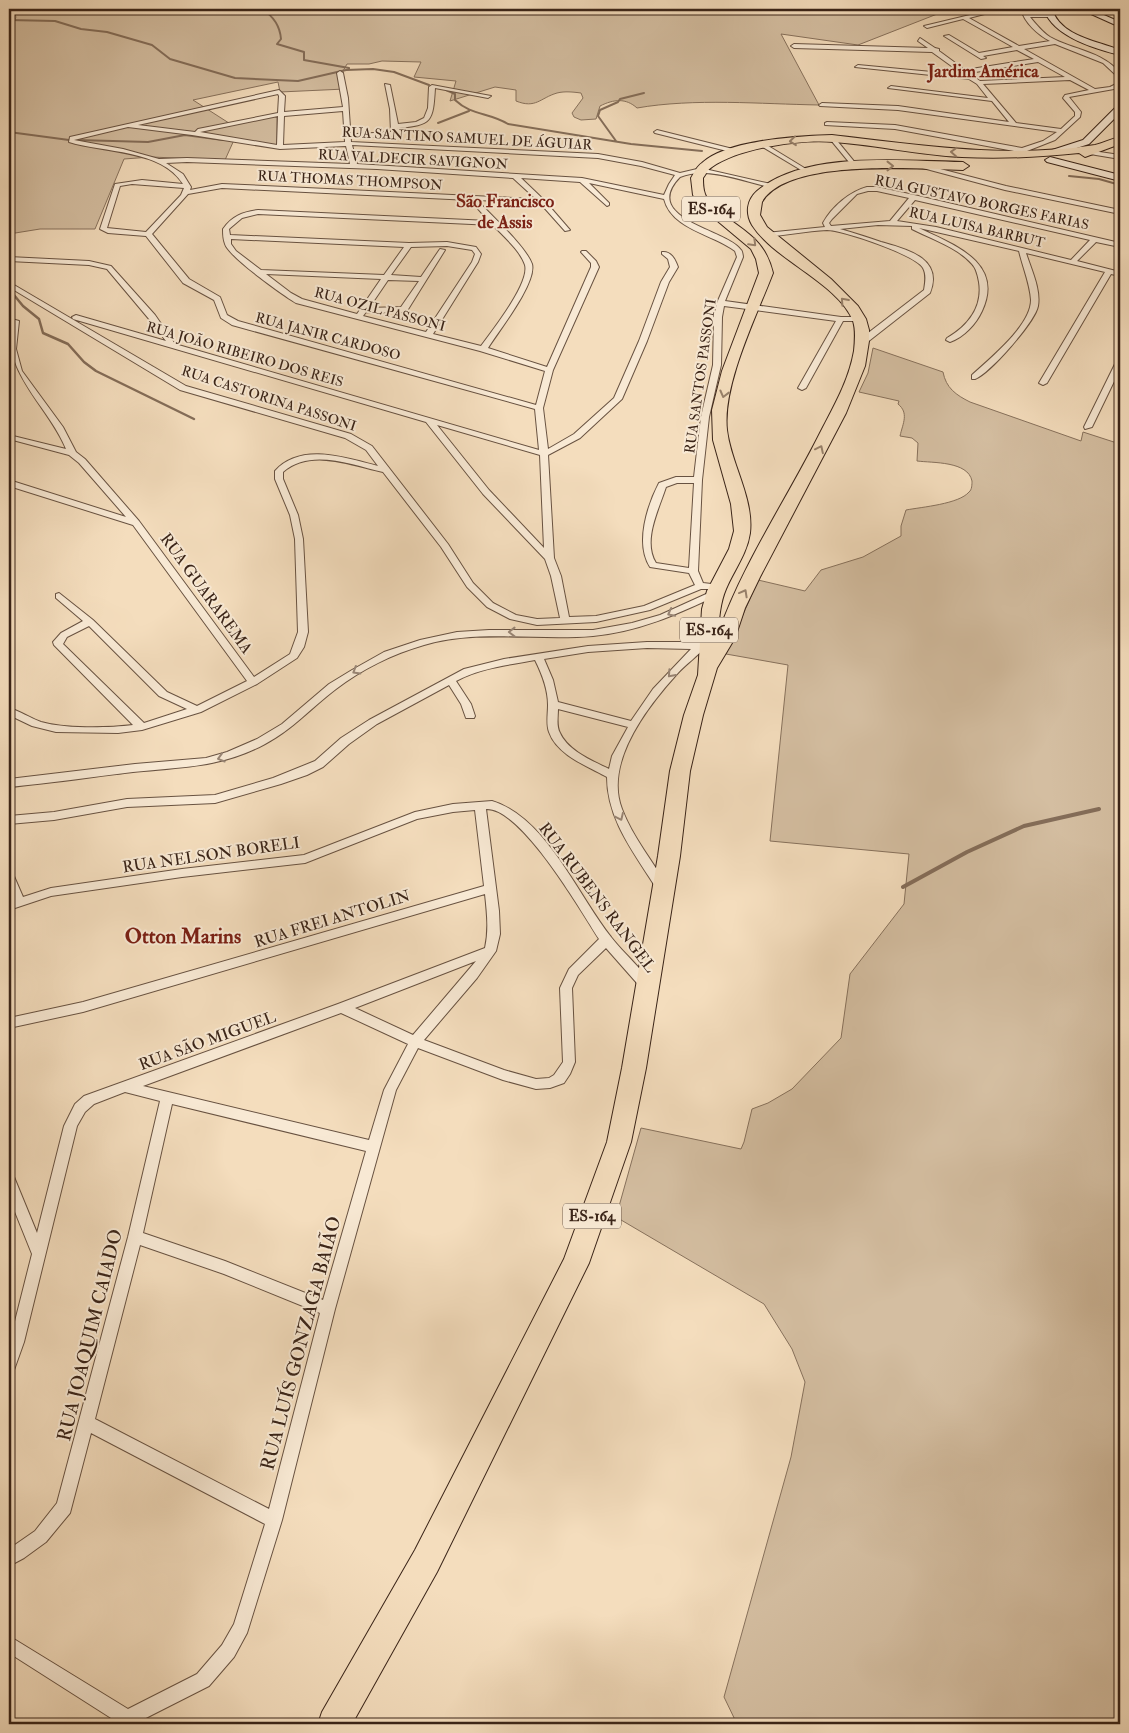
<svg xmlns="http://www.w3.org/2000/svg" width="1129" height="1733" font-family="'IM FELL Double Pica',serif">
<rect width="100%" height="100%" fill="#f4ddbd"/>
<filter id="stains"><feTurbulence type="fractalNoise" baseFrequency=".004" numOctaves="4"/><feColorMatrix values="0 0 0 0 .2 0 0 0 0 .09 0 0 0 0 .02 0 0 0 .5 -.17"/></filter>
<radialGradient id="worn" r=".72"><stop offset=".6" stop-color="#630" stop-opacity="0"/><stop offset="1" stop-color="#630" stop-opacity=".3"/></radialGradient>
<path fill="#d4bea1" stroke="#87715c" d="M12 9H950L858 45 781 34 819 105C761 104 694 98 637 108 626 98 614 99 600 106L596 119 581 120 574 117 572 113 583 98 581 93C573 92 565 91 557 93 540 98 536 109 516 101V90L495 87 450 101 456 81 414 77 421 62 382 61 369 64H347L343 71 345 89 280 92 278 82 193 100 232 125 277 115V145L234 140 225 160 151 157 124 159 95 229H40L9 234V22H14L16 17Z
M873 348 943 372C946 388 956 395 970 402L1081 441 1083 432 1120 444V1724H737L724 1697 791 1457 805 1382 792 1349 764 1304 616 1217 641 1128 741 1149 744 1142 752 1109 768 1103 792 1089 841 1038 850 974 904 904 909 854 770 841 788 665 726 654 758 580 805 591 821 570 863 557 901 536V526L906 510C922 507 959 504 969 492 972 490 972 484 972 481 968 461 933 463 917 461L918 443 912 438 900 436C903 423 909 413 898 404L899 401 859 392 868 373Z"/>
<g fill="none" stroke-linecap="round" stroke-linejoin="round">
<path stroke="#846d59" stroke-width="2" d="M262 9C273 16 280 26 281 39L277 44 304 52V60L349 68
M9 20 55 21 81 29 107 32 152 45 170 59 235 78 298 81 346 70 373 69 394 72 429 85
M446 90 455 94V100C472 116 488 112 508 124L631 144 702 151
M438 123 469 111
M9 132 69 140
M77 140 148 142 185 135 223 140
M616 141 598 116 600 110 618 102 620 99 644 93
M1069 176 1099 179 1120 185"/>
<path stroke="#846d59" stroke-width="2.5" d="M9 289 23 306 39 319 43 333 68 344 84 362 96 371 194 419"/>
<path stroke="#846d59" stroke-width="4" d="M903 887 967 852 1024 826 1099 809"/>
<defs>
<path id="street" d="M995 9H1004L969 18 1019 46 1050 41C1038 35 1024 22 1021 9H1025L1028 14H1051L1049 17H1030C1036 24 1042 32 1050 37 1073 50 1102 51 1120 73V78L1118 77 1103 63 1055 44 1024 49 1095 89 1110 87 1120 82V86L1114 89 1069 97 1081 112 1080 117 1055 140 1027 151 1030 154 1027 156 1020 152 895 129 825 125V123L827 122 895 125 1022 148 1043 141 1057 132 898 110 820 106 819 105 822 103 898 106 1009 122 992 101 888 88 891 86 988 98 977 84 969 79 855 67 858 65 964 75 932 52 794 48 791 46 794 44 928 48 918 41 920 38 935 48 939 49V51L965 70 1034 59 1017 50 983 56 986 58 981 59 944 36 949 35 979 53 1013 47 963 19 927 28 924 26ZM1038 62 1065 77 980 81 969 73ZM1070 80 1089 90 1065 95 1063 98 1075 112V116L1061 129 1016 123 983 84Z
M340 71 343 73 348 98 351 142 598 154 642 162 680 173 697 169 709 170 771 184 772 185 769 187C742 181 707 166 680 177 639 219 728 230 741 250 742 250 743 256 743 257L725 301 841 317H859L863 319 859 321H843L806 388 802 390 798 388 836 321 724 306 722 317 721 365 709 417 702 480 698 571 703 583 720 585V589H701L650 610 596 622 537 625 510 619 487 607 467 587 441 547 383 472C351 465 311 448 283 472V479L298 515 303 539 308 632 304 647 297 658 257 684 201 712 142 730 118 733 56 732 32 726 9 715V708C20 711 30 718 41 722 65 729 108 728 133 725L54 645 53 642 61 633 83 621 56 598V594L59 593 93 620 167 692 197 706 247 681 133 525 9 486V480L126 517 79 463 69 455 9 439V435L66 449C49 406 0 372 12 319L19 321 16 349 22 371 63 427 76 452 85 459 139 521 254 677 290 654 298 632 295 539 290 515 275 479V471C301 442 346 458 378 466L366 450 345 438 180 390 9 287V282L186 386 351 434 372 446 448 544 473 583 493 603 516 615 537 619 560 618 551 576 545 559 483 494 426 422 73 319 72 317 76 315 166 341 149 319 107 269 89 265 9 261V257L89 261 111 266 155 315 175 344 539 450 535 409 232 325 221 318 214 300 183 283 146 236 108 233 100 229 115 184 142 180 183 184C161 149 104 153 69 142L70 137 279 90 285 96 284 112 343 107 337 73ZM278 94 279 96 278 113 198 129 195 132 138 125ZM343 111 345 142 283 145 284 116ZM278 116 277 145 200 132ZM128 127 192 135 280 149 346 146 350 164 187 158 159 159 123 149 74 140ZM352 145 598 158 641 166 675 175 669 184 664 195 582 178 357 164ZM187 162 377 169 513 178 536 199 222 184 190 190 191 187 183 174 166 163ZM521 178 580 182 607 206 609 205V203L589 183 664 199C672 230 713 234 735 251L737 257 717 303 714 317 713 365 701 417 694 477H676L659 483C647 506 635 544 650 567L689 573 695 585 644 606 596 616 569 617 561 576 554 558 548 455 580 438 622 399 647 341 669 282 678 267C675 259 671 251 662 252V254L668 259 670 267 661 282 639 341 614 398 574 434 548 449 543 408 553 370 599 267 596 261 586 251H582L581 252 591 263V267L547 367 488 348C498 332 537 283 532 264 526 247 491 215 477 200L540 203 565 231 570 230 544 200ZM132 184 184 188 181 195 146 232 107 228 120 186ZM222 188 470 200 489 221 258 210C243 212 232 216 223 229 223 234 223 239 225 244 229 257 283 295 296 303L480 351 545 371 536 405 238 321 227 315 220 297 189 279 152 234 188 194ZM258 214 493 225C503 236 520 250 525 265 530 283 492 331 481 346L433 334 478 262 481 254 476 247 447 242 409 243 230 235 229 229 242 218ZM231 239 404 247 384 275 261 270 236 251 231 244ZM447 246 472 250 475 254 472 262 426 332 363 316 366 312 397 313 407 311 445 250 440 249 421 277 391 275 411 247ZM266 274 381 279 357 314 302 299 291 293ZM388 280 419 281 401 307 369 308ZM437 425 540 455 544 548 489 490ZM677 483H694L689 568 656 563C642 541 659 509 666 487ZM89 626 159 696 187 709 144 723 63 644 67 637Z
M385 84 390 85 398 124 416 122 424 118 428 108 429 87 432 85 491 96 488 98 435 88C433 122 432 125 398 128L396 134 389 137H355V135L357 134 391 132 390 109Z
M657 130 737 150 738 151 735 153 655 133 654 132Z
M830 137H834L857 165V167H853L830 139Z
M761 144H765L811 172 806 173 761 146Z
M1086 150 1120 155V159L1084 153 1083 152Z
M921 164 1006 186 1120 210V214L1005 190 919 167 918 166Z
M867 187H877L914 195 1120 243V247L1096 242 1077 261 1120 272V276L1111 274 1047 383 1043 385 1039 383 1105 272 1026 253C1031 269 1041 289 1038 306 1035 322 990 373 975 379H972V375C989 359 1031 326 1031 300 1030 284 1023 268 1019 251L919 228C952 244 1005 262 982 311 976 324 964 337 950 342L946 340 947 338C968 326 983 307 979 282 978 276 976 268 972 264 957 247 931 239 912 229V226L878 225 840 229C854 233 867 237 881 242 906 249 944 258 930 293L865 344H859V340L924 290C925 283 927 275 923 268 916 255 842 230 827 230 807 231 786 235 766 237L763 235 766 233 825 227 823 223C832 207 849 192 867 187ZM868 191H877L909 198 890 221 831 226 829 223 832 219 857 194ZM915 200 1090 240 1071 260 936 227 897 221Z
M1117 360H1120V369L1092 427 1085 429 1084 427Z
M715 590 718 591V595C678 614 638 632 593 636 537 641 479 629 424 645 393 654 362 669 336 689 312 707 292 730 265 744 221 768 180 767 133 772 91 777 50 783 9 787V779L135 764 206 758 227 752 257 739 282 724 329 684 352 670 384 652 420 640 457 632 489 630H593L632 623 660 615Z
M647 642H702L707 645C698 656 686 664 677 674 647 707 604 763 622 809 633 838 653 861 668 888L666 891H658C636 855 607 821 607 777 587 766 557 755 549 732 546 724 548 714 548 705 548 689 542 674 535 660 508 665 480 668 456 681L471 704 475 716 474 718H466L461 704 449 685 377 724 349 744 323 767 307 775 281 784 215 803 127 807 54 820 9 824V816L54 812 127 799 215 795 273 778 315 761 341 738 369 720 464 669 504 659 588 646ZM647 648 691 649 653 689 631 721 558 702 553 680 544 659 588 652ZM558 709 628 727 612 756 609 769C593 761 568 751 560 733 556 726 558 717 558 709Z
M492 801C546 817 578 896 611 937 624 954 643 969 653 987L651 990 647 992 643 990 606 948 578 975 572 988 575 1062 570 1074 564 1083 550 1088 536 1089 503 1080 418 1048 396 1090 335 1309 282 1520 247 1633 234 1657 209 1686 134 1724H107L111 1718 9 1653V1636L128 1709 197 1674 222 1645 234 1624 265 1524 91 1433 70 1513 46 1542 24 1558 9 1566V1549L35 1531 57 1503 128 1237 160 1101 125 1092 94 1104 85 1112 77 1126 24 1342 14 1370 9 1372V1345L32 1254 9 1197V1175L14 1177 37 1233 64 1126 75 1104 84 1096 338 1004 485 948C489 930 487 913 485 894L83 1012 9 1028V1018L83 1002 484 886 475 810 453 812 417 819 305 863 182 877 51 896 9 910V902L13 900 9 890V873L13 874 23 897 51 888 182 869 304 855 415 812 453 804ZM486 809C521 807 581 911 599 939L569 969 560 988 563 1062 554 1075 549 1078 536 1079 504 1070 424 1040 477 978 496 951 500 934 499 911ZM476 961 413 1035 355 1008ZM341 1013 408 1044 384 1090 369 1140 143 1086ZM172 1104 366 1151 323 1300 225 1261 143 1233ZM140 1245 224 1274 320 1313 269 1509 95 1419Z"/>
<path id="secondary" d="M1044 9H1052C1060 36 1097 41 1120 50V55C1095 49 1052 36 1044 9Z
M1080 9H1090L1120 22V27Z
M1117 106H1120V113L1089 144 1055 155H1049V151L1083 140Z
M1050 157 1120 175V181L1047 162 1045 160Z"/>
<path id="highway" d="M832 135C919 145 1007 159 1095 145 1103 143 1111 139 1120 137V144L1085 157 1079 153C1040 157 1001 159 962 157 919 155 876 145 834 142 801 139 739 148 712 167 708 169 706 174 703 178 703 183 703 189 705 194 707 200 713 205 717 209 742 232 764 236 773 273 757 315 722 385 727 430 731 464 754 498 750 533 747 554 734 570 726 589 720 603 719 619 718 634 743 563 787 499 821 431 834 406 849 380 854 351 855 341 856 330 853 321 838 283 774 260 752 225 745 213 747 200 757 191 806 150 902 161 963 162L969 166 963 170C918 169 787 158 762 202L760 215 767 227 831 279 858 306 866 319 869 330V341L865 366 846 413 760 577 745 608 735 638 717 668 703 715 690 771 680 856 646 1068 631 1142 589 1263 437 1572 352 1724H318L322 1712 415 1550 564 1259 607 1142 622 1068 658 856 670 771 684 715 698 675 702 609 707 591 729 549 734 531 731 504 713 440 712 410 722 371 759 273 756 259 751 249 702 208 693 195 691 178C694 173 697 166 702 163 727 140 799 136 832 135Z"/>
</defs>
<use href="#street" stroke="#685241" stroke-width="2"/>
<use href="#secondary" stroke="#3a2418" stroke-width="2"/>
<use href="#highway" stroke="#3a2418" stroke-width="2"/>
<use href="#street" fill="#f8e9d4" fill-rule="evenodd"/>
<use href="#secondary" fill="#f8e9d4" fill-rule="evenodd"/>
<use href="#highway" fill="#f4ddbd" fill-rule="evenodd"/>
</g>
<defs><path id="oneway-chevron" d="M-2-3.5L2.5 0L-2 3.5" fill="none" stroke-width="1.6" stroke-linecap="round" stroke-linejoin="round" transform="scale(1.25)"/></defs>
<g stroke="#97806a">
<use href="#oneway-chevron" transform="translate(793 141) rotate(174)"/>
<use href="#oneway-chevron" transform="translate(954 152) rotate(-177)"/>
<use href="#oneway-chevron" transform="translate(890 166)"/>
<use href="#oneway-chevron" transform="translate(753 243) rotate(45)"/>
<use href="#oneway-chevron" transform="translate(844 301) rotate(-132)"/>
<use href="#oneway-chevron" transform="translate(724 394) rotate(104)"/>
<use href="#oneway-chevron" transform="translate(820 449) rotate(-64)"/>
<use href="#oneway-chevron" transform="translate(744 593) rotate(-61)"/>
</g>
<g stroke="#998676">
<use href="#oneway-chevron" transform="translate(671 613) rotate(152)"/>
<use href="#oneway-chevron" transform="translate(512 632) rotate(180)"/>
<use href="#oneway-chevron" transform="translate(356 671) rotate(149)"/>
<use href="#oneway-chevron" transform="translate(671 674) rotate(132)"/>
<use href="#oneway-chevron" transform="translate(221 758) rotate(164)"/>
<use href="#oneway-chevron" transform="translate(620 817) rotate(65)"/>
</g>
<g text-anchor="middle" stroke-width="4" stroke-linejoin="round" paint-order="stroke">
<g font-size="14" fill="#3a2418" stroke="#f8e9d4">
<text transform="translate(467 138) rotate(3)" y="5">RUA SANTINO SAMUEL DE ÁGUIAR</text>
<text transform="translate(413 159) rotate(3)" y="5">RUA VALDECIR SAVIGNON</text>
<text transform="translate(350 180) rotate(3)" y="5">RUA THOMAS THOMPSON</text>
<text transform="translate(982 202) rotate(12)" y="5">RUA GUSTAVO BORGES FARIAS</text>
<text transform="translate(977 227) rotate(13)" y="5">RUA LUISA BARBUT</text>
<text transform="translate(380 309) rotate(15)" y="5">RUA OZIL PASSONI</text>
<text transform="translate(328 336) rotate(15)" y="5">RUA JANIR CARDOSO</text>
<text transform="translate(245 354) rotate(16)" y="5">RUA JOÃO RIBEIRO DOS REIS</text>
<text transform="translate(700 376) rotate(-82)" y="5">RUA SANTOS PASSONI</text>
<text transform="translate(269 398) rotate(18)" y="5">RUA CASTORINA PASSONI</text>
</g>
<g fill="#f8e9d4" stroke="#735f50" stroke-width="1">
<rect x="682" y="196.5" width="58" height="25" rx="4"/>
<rect x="680" y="617.5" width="58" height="25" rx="4"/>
<rect x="563" y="1203.5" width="58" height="25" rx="4"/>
</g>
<g font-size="15" font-weight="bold" fill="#3a2418">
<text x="711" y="214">ES-164</text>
<text x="709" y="635">ES-164</text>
<text x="592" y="1221">ES-164</text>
</g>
<g font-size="16" fill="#3a2418" stroke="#f8e9d4">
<text transform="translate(207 593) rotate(54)" y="6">RUA GUARAREMA</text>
<text transform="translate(211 854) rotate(-8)" y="6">RUA NELSON BORELI</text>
<text transform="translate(598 897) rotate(53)" y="6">RUA RUBENS RANGEL</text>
<text transform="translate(332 918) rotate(-17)" y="6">RUA FREI ANTOLIN</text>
<text transform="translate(207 1040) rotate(-20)" y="6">RUA SÃO MIGUEL</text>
</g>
<g font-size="18" font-weight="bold" fill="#7a1f14" stroke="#f8e9d4">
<text x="983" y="77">Jardim América</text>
<text x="505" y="207">São Francisco<tspan x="505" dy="21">de Assis</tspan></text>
</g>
<g font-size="19" fill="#3a2418" stroke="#f8e9d4">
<text transform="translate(89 1335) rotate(-76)" y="7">RUA JOAQUIM CAIADO</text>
<text transform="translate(300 1343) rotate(-75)" y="7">RUA LUÍS GONZAGA BAIÃO</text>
</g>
<g font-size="21" font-weight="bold" fill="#7a1f14" stroke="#f8e9d4">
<text x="183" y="943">Otton Marins</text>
</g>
</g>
<rect width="1129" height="1733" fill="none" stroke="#f4ddbd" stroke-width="30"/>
<rect x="10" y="10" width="1109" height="1713" fill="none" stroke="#3a2418" stroke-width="2.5"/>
<rect x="15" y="15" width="1099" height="1703" fill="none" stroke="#3a2418"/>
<rect width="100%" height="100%" filter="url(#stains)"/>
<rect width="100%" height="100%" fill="url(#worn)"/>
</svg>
